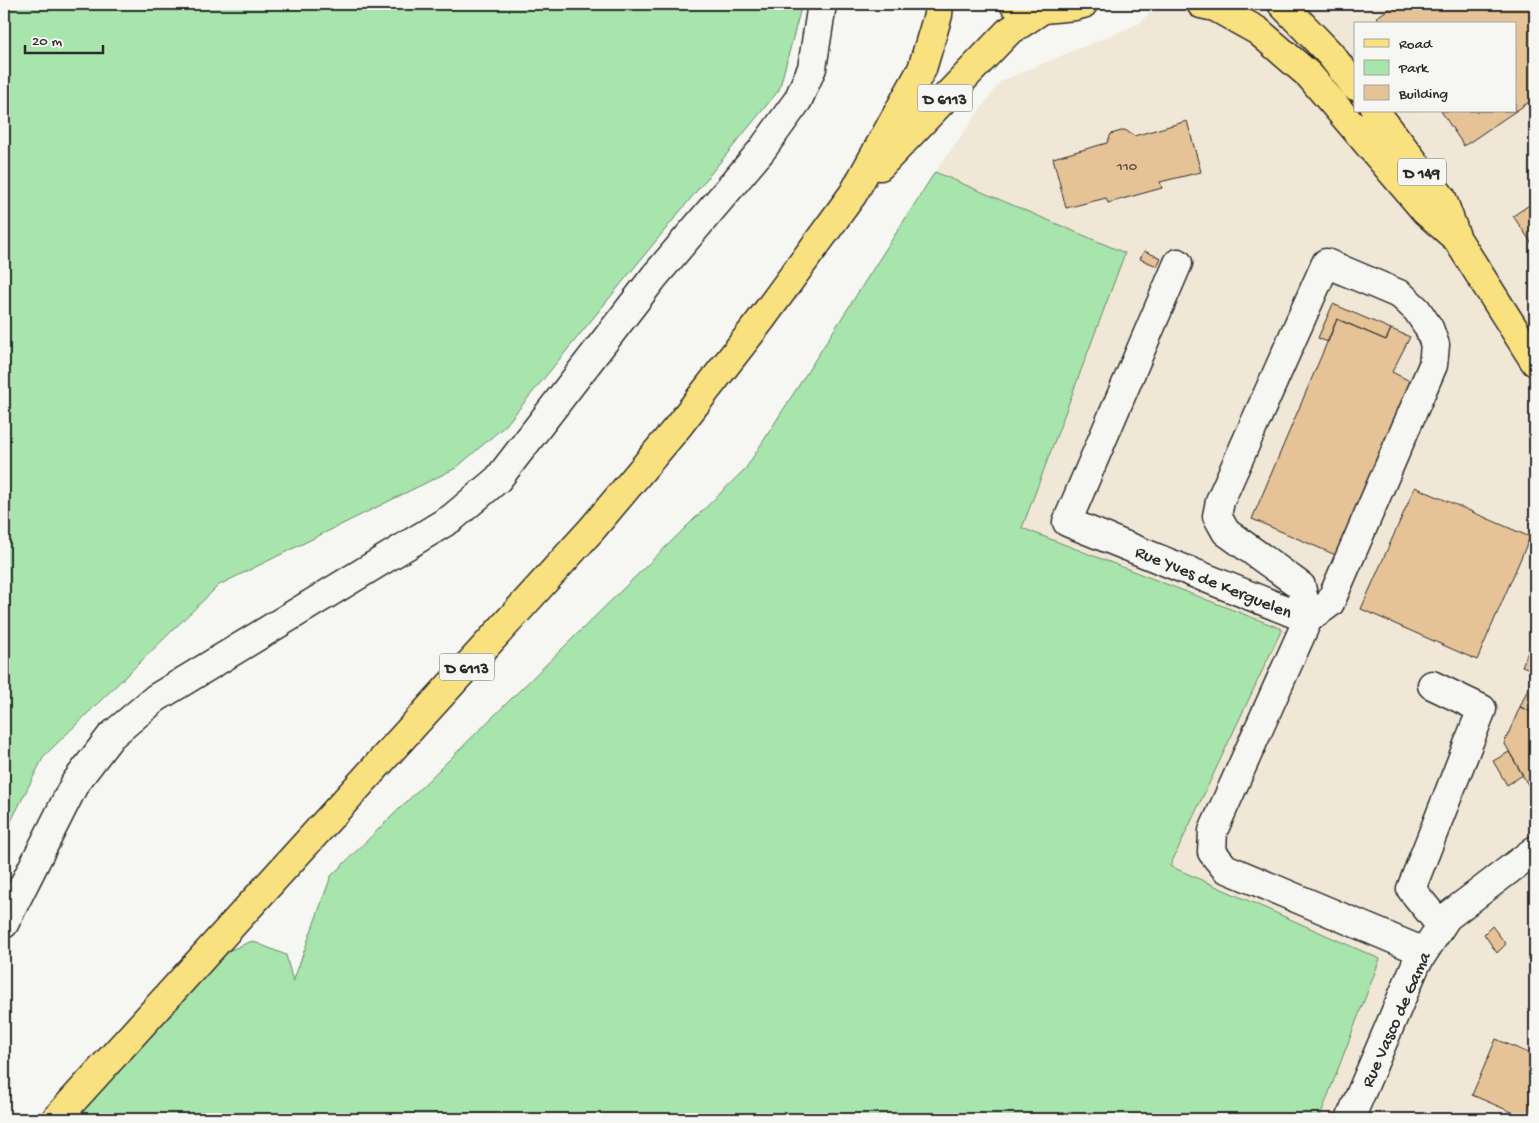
<svg xmlns="http://www.w3.org/2000/svg" width="1539" height="1123" font-family="'Gochi Hand',sans-serif">
<rect width="100%" height="100%" fill="#f6f6f2"/>
<filter id="ink" filterUnits="userSpaceOnUse"><feTurbulence type="fractalNoise" baseFrequency=".02" numOctaves="2"/><feDisplacementMap in="SourceGraphic" scale="10" xChannelSelector="R" yChannelSelector="G"/><feConvolveMatrix kernelMatrix="1 2 1 2 8 2 1 2 1" color-interpolation-filters="sRGB"/></filter>
<g filter="url(#ink)">
<path fill="#f1e7d7" fill-rule="evenodd" d="M1156 4H1535V1119H1319L1380 959 1170 866 1282 629 1022 528 1125 253 935 172 1001 81 1140 23ZM1355 24H1515V111H1355Z"/>
<path fill="#a7e5ac" stroke="#69886c" d="M4 4H802L779 90 506 425 456 468 219 585 44 756 4 835Z
M935 172 1125 253 1022 528 1282 629 1170 866 1380 959 1319 1119H56L197 964 252 941 286 955 293 982 331 876 746 468Z"/>
<path fill="#e5c397" stroke="#2b2b2b" d="M1396 4H1535V98L1464 146 1441 111H1515V24H1382L1377 17Z
M1187 121 1201 172 1160 182 1162 188 1108 203 1106 198 1066 208 1053 158 1107 143 1111 134 1125 130 1134 136Z
M1535 201V248L1513 216Z
M1144 251 1161 258 1157 266 1140 259Z
M1333 304 1391 329 1386 340 1337 319 1328 342 1318 338Z
M1337 319 1386 340 1391 329 1410 337 1392 372 1412 382 1338 556 1252 519Z
M1415 487 1530 537 1477 660 1361 609Z
M1535 635V671L1522 666Z
M1535 671V713L1520 707Z
M1520 707 1535 713V793L1533 794 1505 744V741Z
M1509 752 1523 775 1507 785 1493 761Z
M1492 926 1506 944 1497 953 1484 934Z
M1496 1039 1535 1056V1119H1528L1472 1095Z"/>
<g fill="none" stroke-linecap="round" stroke-linejoin="round">
<defs>
<path id="minor" d="M1178 263 1067 522 1308 619 1213 831 1212 852 1225 868 1424 952
M1326 263 1401 295 1417 310 1429 328 1435 345 1433 365 1330 603 1308 619 1301 586 1226 532 1217 516 1220 501Z
M1432 685 1482 709 1411 889 1441 926
M4 924 75 783 111 736 156 698 452 518 498 479 654 277 761 151 798 100 812 68 822 4
M1350 1119 1416 964 1447 917 1535 850"/>
<path id="major" d="M1014 4 1043 9 1075 6 1083 4
M1201 4 1215 7 1258 31 1309 75 1425 211 1457 239
M1282 4 1330 54 1355 86
M1375 111 1442 198 1457 239 1535 362
M880 166 1008 32 1043 9
M56 1119 592 529 676 429 760 321 853 194 922 69 938 15 939 4"/>
</defs>
<use href="#minor" stroke="#2b2b2b" stroke-width="31"/>
<use href="#major" stroke="#2b2b2b" stroke-width="31"/>
<use href="#minor" stroke="#f6f6f2" stroke-width="28"/>
<use href="#major" stroke="#fae180" stroke-width="28"/>
</g>
</g>
<g text-anchor="middle" stroke-width="5" stroke-linejoin="round" paint-order="stroke">
<g font-size="15" fill="#5a5146">
<text x="1127" y="170">110</text>
</g>
<g fill="#f6f6f2" stroke="#686867" stroke-width="1">
<rect x="917.5" y="84.5" width="55" height="27" rx="4"/>
<rect x="1398" y="158.5" width="48" height="27" rx="4"/>
<rect x="439.5" y="653.5" width="55" height="27" rx="4"/>
</g>
<g font-size="16" font-weight="bold" fill="#2b2b2b">
<text x="945" y="104">D 6113</text>
<text x="1422" y="178">D 149</text>
<text x="467" y="673">D 6113</text>
</g>
<g font-size="18" fill="#2b2b2b" stroke="#f6f6f2">
<text transform="translate(1214 581) rotate(22)" y="6">Rue Yves de Kerguelen</text>
<text transform="translate(1395 1019) rotate(-66)" y="6">Rue Vasco de Gama</text>
</g>
</g>
<rect width="1539" height="1123" fill="none" stroke="#f6f6f2" stroke-width="20"/>
<rect x="10" y="10" width="1519" height="1103" fill="none" stroke="#2b2b2b" stroke-width="2" filter="url(#ink)"/>
<rect x="1354" y="22" width="162" height="90" fill="#f6f6f2" stroke="#a5a5a2"/>
<rect x="1364" y="39" width="25" height="8" fill="#fae180" stroke="#a5a5a2"/>
<text x="1399" y="48" font-size="15" fill="#2b2b2b">Road</text>
<rect x="1364" y="60" width="25" height="15" fill="#a7e5ac" stroke="#a5a5a2"/>
<text x="1399" y="72" font-size="15" fill="#2b2b2b">Park</text>
<rect x="1364" y="85" width="25" height="15" fill="#e5c397" stroke="#a5a5a2"/>
<text x="1399" y="98" font-size="15" fill="#2b2b2b">Building</text>
<path d="M25 45v8h78v-8" fill="none" stroke="#2b2b2b" stroke-width="2.5"/>
<text x="32" y="45" font-size="15" fill="#2b2b2b" stroke="#f6f6f2" stroke-width="4" paint-order="stroke">20 m</text>
</svg>
